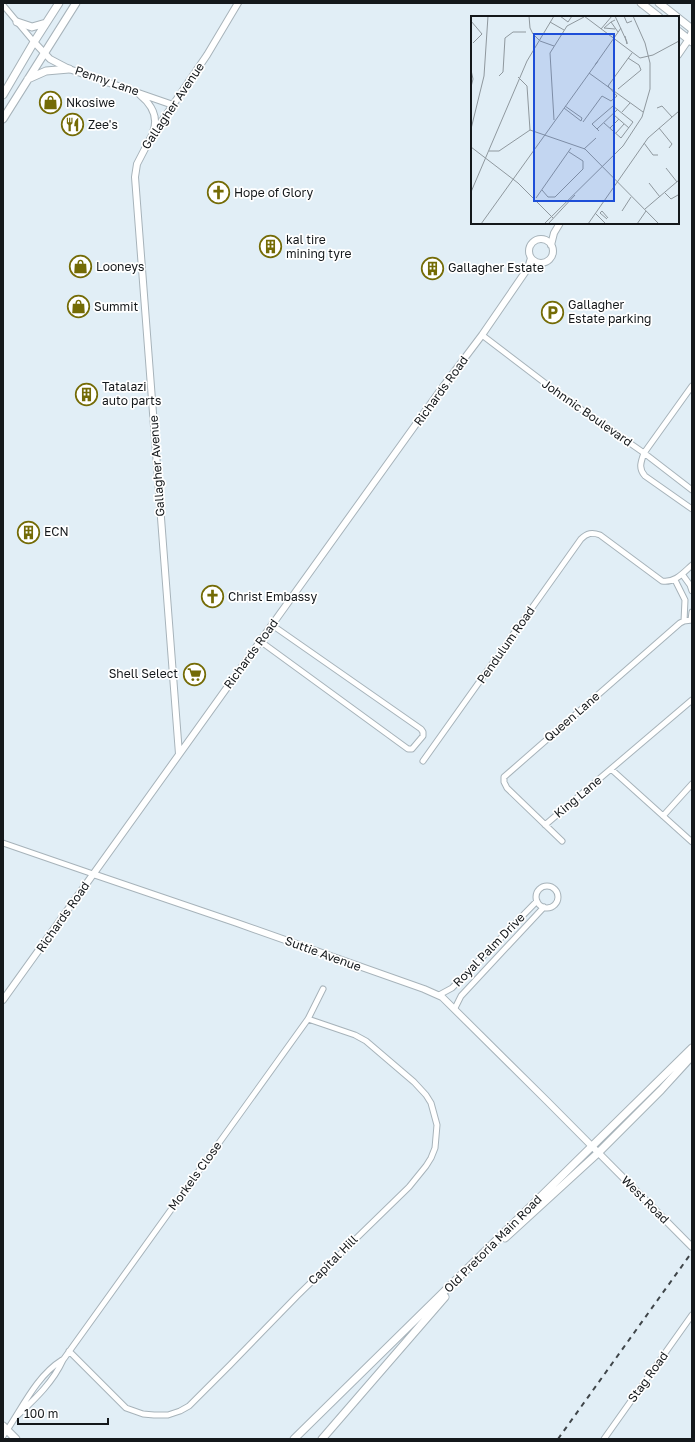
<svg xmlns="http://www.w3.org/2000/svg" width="695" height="1442" font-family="'Golos Text',sans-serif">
<rect width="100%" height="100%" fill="#e1eef6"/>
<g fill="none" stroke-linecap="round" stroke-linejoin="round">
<defs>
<path id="minor" d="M3 5 34 42
M482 335 558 393 644 453 692 490
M692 386 644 453C641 462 638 468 645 476L692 509
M682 574 690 585 692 591
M675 580 685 600 684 621
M691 620 692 612
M260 641 408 749H412L423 736V732L421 729 272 625
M423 761 581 539C587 533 592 532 600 535L662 581C675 583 683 573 692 565
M611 769 692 842
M663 816 692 784
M545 825 692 700
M562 841 507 788 504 782V777L680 623 684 621 692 620
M3 843 93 874
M536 897a11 11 0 1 1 22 0a11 11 0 1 1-22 0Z
M439 995 452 988 537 901
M455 1008 461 996 544 907
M69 1351 126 1408 143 1414 154 1415H168L180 1411 189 1406 230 1365 297 1296 409 1187 426 1166 431 1158 435 1148 437 1125 431 1103 426 1095 414 1082 366 1041 355 1035 308 1019
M18 1415C36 1398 53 1382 63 1360L308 1019 323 989
M3 1436C21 1411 35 1377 62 1360
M604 1439 692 1315"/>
<path id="tertiary" d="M34 42 50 59 69 69 173 105
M678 55 689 39 692 31
M140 95C151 104 159 117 153 132
M529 251a12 12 0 1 1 24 0a12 12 0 1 1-24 0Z
M551 245 554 233 560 223
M179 754 135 177 137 164 151 137 207 55 238 3
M93 874 237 923 424 989 442 997 547 1101 692 1247
M3 1000 439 392 482 335 528 268 531 258"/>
<path id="secondary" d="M641 3 659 17
M659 3 677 17
M678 18 692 29
M17 22 32 27 46 23
M678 31 692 42
M28 79 46 71 69 69
M3 95 34 42 59 3
M3 119 76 3
M505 1238 598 1153 661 1090 692 1056
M3 1426 16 1439
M294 1439 692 1048
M322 1439 445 1297"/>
</defs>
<use href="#minor" stroke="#a7b3ba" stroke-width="7"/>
<use href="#tertiary" stroke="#a7b3ba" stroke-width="8"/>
<use href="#secondary" stroke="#a7b3ba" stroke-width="9"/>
<use href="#minor" stroke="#fff" stroke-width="5"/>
<use href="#tertiary" stroke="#fff" stroke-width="6"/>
<use href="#secondary" stroke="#fff" stroke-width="7"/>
<path stroke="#3f4549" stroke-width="2" stroke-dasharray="5 5" stroke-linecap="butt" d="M558 1439 692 1252"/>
</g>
<defs>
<symbol id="shop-ring" viewBox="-11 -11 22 22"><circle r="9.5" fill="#fff" stroke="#746b06" stroke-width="1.5"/><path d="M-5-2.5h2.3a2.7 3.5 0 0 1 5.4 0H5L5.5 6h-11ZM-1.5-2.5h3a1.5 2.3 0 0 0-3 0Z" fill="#746b06"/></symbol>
<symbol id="restaurant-ring" viewBox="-11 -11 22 22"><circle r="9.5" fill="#fff" stroke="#746b06" stroke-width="1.5"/><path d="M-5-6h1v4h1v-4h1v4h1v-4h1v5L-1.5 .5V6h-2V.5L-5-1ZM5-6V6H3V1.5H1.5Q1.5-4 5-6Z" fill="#746b06"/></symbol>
<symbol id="church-ring" viewBox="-11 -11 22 22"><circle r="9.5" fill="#fff" stroke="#746b06" stroke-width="1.5"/><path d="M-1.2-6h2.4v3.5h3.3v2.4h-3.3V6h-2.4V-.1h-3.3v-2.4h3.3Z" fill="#746b06"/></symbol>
<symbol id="building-ring" viewBox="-11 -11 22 22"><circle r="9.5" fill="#fff" stroke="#746b06" stroke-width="1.5"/><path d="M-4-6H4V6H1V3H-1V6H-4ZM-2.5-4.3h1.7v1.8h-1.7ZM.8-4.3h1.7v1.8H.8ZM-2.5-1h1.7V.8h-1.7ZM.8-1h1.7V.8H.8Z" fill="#746b06"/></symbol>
<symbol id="parking-ring" viewBox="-11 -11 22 22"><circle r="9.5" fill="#fff" stroke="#746b06" stroke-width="1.5"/><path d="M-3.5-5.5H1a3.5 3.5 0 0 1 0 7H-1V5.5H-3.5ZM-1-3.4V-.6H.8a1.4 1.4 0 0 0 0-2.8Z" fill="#746b06"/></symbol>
<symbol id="supermarket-ring" viewBox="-11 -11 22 22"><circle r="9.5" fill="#fff" stroke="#746b06" stroke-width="1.5"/><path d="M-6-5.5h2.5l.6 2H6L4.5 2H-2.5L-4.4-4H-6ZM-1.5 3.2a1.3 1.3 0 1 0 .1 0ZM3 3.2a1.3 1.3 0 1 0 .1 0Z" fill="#746b06"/></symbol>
</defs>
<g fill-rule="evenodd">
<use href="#shop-ring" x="38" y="90" width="25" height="25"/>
<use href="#restaurant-ring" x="60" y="112" width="25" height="25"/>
<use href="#church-ring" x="206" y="180" width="25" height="25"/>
<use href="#building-ring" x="258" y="234" width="25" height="25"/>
<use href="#shop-ring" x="68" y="254" width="25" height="25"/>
<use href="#building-ring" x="420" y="256" width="25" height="25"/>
<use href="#shop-ring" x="66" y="294" width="25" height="25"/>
<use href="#parking-ring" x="540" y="300" width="25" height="25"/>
<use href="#building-ring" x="74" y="382" width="25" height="25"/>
<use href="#building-ring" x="16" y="520" width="25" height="25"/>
<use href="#church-ring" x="200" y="584" width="25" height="25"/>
<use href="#supermarket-ring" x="182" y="662" width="25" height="25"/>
</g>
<g text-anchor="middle" stroke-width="3.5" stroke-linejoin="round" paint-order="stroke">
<g font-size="12" fill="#14181b" stroke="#fff">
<text transform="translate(107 81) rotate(19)" y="4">Penny Lane</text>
<text transform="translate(173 106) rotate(-56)" y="4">Gallagher Avenue</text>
<text transform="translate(441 391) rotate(-54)" y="4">Richards Road</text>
<text transform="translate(587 413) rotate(35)" y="4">Johnnic Boulevard</text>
<text transform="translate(157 466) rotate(-94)" y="4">Gallagher Avenue</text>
<text transform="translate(506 645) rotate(-55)" y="4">Pendulum Road</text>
<text transform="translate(251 654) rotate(-54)" y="4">Richards Road</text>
<text transform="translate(572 717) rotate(-41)" y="4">Queen Lane</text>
<text transform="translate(578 797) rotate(-40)" y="4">King Lane</text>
<text transform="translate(63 917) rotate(-55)" y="4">Richards Road</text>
<text transform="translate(489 950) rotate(-46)" y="4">Royal Palm Drive</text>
<text transform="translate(323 954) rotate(20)" y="4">Suttie Avenue</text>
<text transform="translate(195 1176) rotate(-54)" y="4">Morkels Close</text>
<text transform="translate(645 1200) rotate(45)" y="4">West Road</text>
<text transform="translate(493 1244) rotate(-45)" y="4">Old Pretoria Main Road</text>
<text transform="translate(333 1260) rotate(-45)" y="4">Capital Hill</text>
<text transform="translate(648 1377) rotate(-54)" y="4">Stag Road</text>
</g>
<g font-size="12" fill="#14181b" stroke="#fff" text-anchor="start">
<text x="66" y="107">Nkosiwe</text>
<text x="88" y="129">Zee's</text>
<text x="234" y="197">Hope of Glory</text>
<text x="286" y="244">kal tire<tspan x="286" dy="14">mining tyre</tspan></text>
<text x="96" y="271">Looneys</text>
<text x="448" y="272">Gallagher Estate</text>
<text x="568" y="309">Gallagher<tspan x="568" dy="14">Estate parking</tspan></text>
<text x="94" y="311">Summit</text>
<text x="102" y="391">Tatalazi<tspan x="102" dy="14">auto parts</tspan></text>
<text x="44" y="536">ECN</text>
<text x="228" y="601">Christ Embassy</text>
<text x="178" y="678" text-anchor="end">Shell Select</text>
</g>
</g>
<g transform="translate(471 16)">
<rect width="208" height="208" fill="#e1eef6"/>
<path fill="none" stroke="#8f989e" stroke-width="1" d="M58 0 59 12 62 18 69 25 83 30M89 0 97 6 101 0M113 0 169 42 182 39 208 25M144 0 156 26V28L154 20M153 0 156 7 161 5M144 4 140 6 147 16M0 5 11 18 2 27M79 6 93 14M140 6 133 12 144 13M130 13 141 0M0 25V42M124 49 150 12M0 54 2 63 0 71M118 57 172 96M28 60 32 56 34 22 42 16H55M147 73 170 54 168 49 157 42M94 90 111 102 110 105M93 92 110 105M186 92 191 90 201 101M151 96 159 87M143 99 158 112M83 104 79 37 96 10 113 1M112 106 131 80 140 85 146 80 137 70 161 37M139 112 148 103M188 112 201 128 198 132M0 113 13 60 17 0M126 113 147 93M59 114 114 133 188 208M128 115 121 108 142 90 162 106 150 122 133 107M145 117 153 108M173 127 182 139H187M0 131 47 167 82 202M113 133 125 122M18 135H28L59 114 56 70 47 61M195 152 206 166M178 167 189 181M71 174 77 181H84L112 153V145L98 136M0 176 56 45 83 0M194 177 200 183 207 179M65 182 100 132M174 193 208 164M151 195 160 181M124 197 135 208M136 203 129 197 131 195 137 202M10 208 127 45M73 208 152 130 171 101 179 73V47L174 27 162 0M77 208 104 179M117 208 177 122 208 95M166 208 175 195"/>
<path fill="#1d4ed8" fill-opacity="0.15" stroke="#1d4ed8" stroke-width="2" d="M63 18H143V185H63Z"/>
<rect width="208" height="208" fill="none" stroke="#14181b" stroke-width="2"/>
</g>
<rect width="695" height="1442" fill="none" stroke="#14181b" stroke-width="8"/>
<path d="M18 1418v6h90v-6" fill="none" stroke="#14181b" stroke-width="2"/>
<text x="24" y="1418" font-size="12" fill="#14181b" stroke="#ffffff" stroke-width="3" paint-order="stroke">100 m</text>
</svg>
